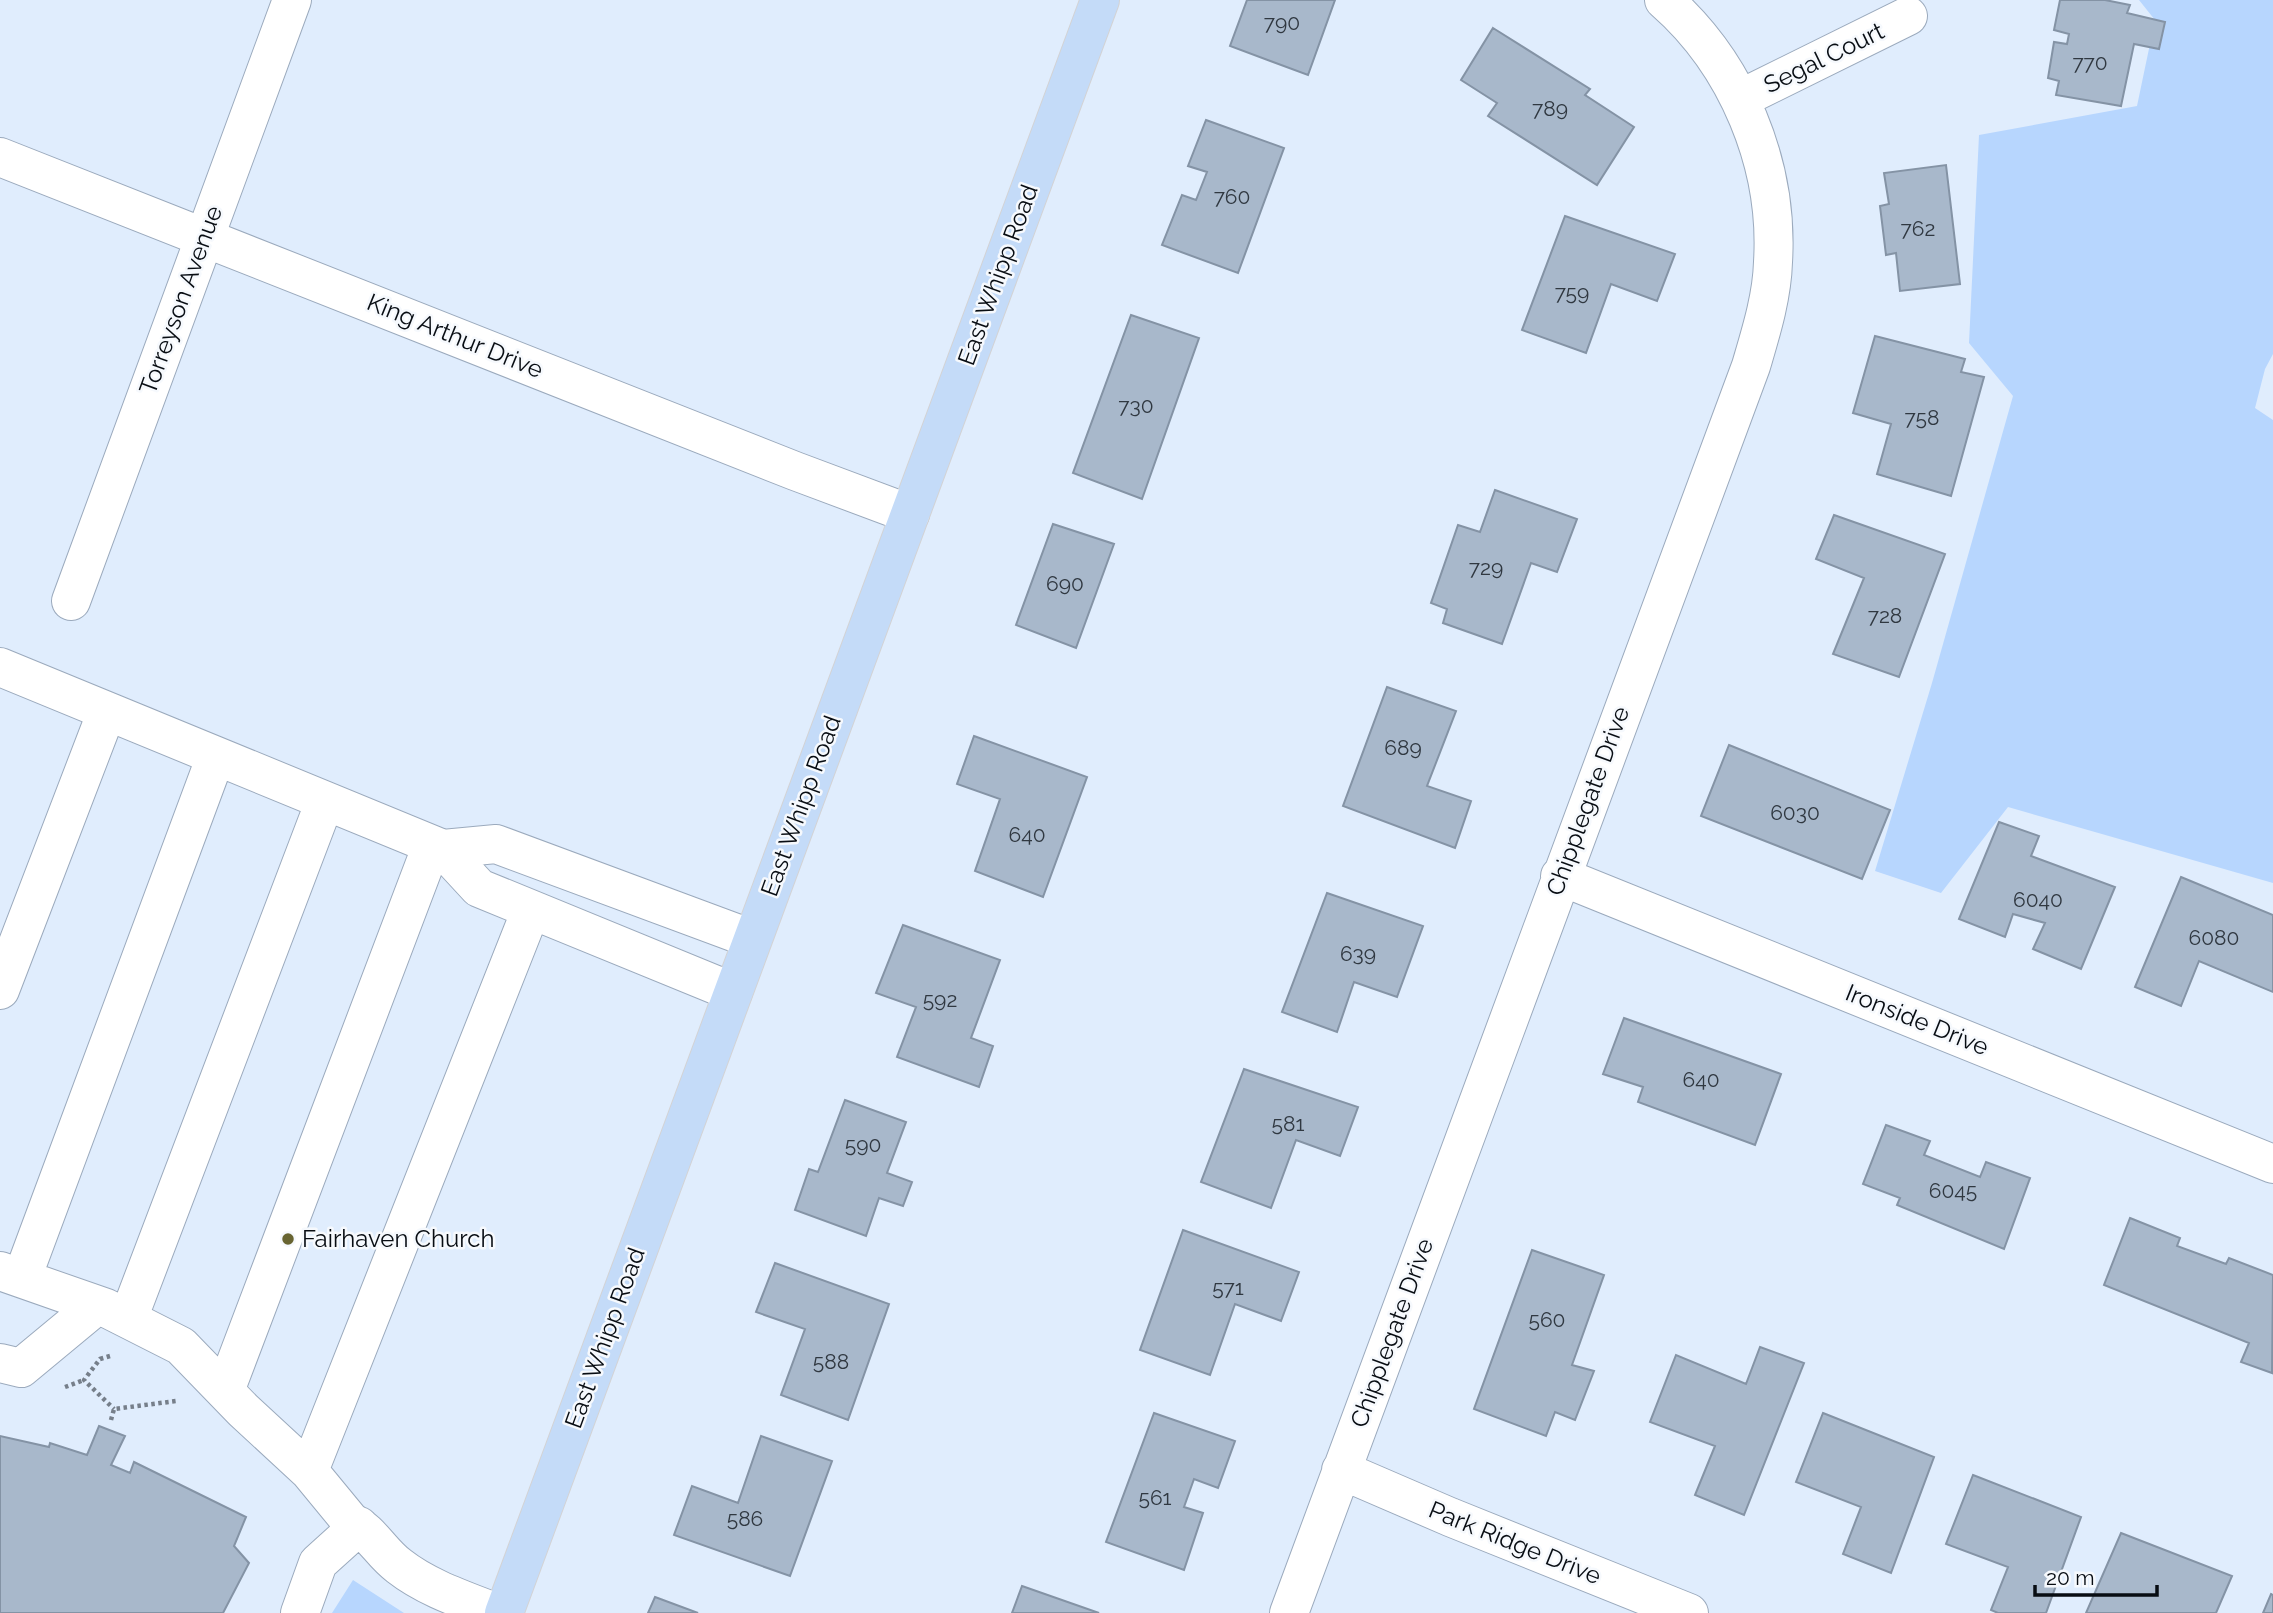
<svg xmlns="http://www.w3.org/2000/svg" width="2273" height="1613" font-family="Raleway,sans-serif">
<rect width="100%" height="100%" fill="#e0edfd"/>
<path fill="#b7d6fe" d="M2139 0H2273V354L2265 369 2255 408 2273 420V883L2008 807 1941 893 1875 871 1932 683 2013 396 1969 343 1979 135 2137 106 2155 20Z
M353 1580 404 1613H332Z"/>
<path fill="#a8b8cb" stroke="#8493a5" stroke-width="2" d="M1247 0H1335L1308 75 1230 46Z
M2060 0H2105L2130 5 2127 13 2165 22 2159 49 2134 44 2121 106 2056 95 2059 81 2048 78 2054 42 2067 44 2069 34 2054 30Z
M1493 28 1590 89 1585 95 1634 127 1597 185 1488 116 1497 103 1461 80Z
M1206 120 1284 148 1238 273 1162 245 1182 195 1196 200 1207 172 1188 166Z
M1946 165 1960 284 1900 291 1896 253 1886 255 1880 206 1889 204 1884 173Z
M1565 216 1675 254 1657 301 1611 284 1586 353 1522 330Z
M1131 315 1199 338 1142 499 1073 473Z
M1875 336 1965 359 1961 372 1984 377 1951 496 1877 474 1891 424 1853 413Z
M1495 490 1577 519 1557 572 1531 563 1502 644 1443 623 1447 609 1431 603 1458 525 1480 532Z
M1834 515 1945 554 1899 677 1833 654 1864 578 1816 559Z
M1053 524 1114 544 1076 648 1016 625Z
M1387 687 1456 711 1427 786 1471 801 1455 848 1343 806Z
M974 736 1087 777 1043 897 975 871 1000 799 957 784Z
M1729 745 1890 810 1862 879 1701 816Z
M1999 822 2039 836 2031 856 2115 887 2081 969 2033 949 2045 923 2013 914 2005 937 1959 919Z
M2181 877 2273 915V992L2199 961 2181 1006 2135 987Z
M1327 893 1423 926 1397 997 1354 982 1337 1032 1282 1012Z
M903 925 1000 960 971 1038 993 1046 979 1087 897 1057 916 1007 876 993Z
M1624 1018 1781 1074 1755 1145 1638 1102 1643 1087 1603 1074Z
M1244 1069 1358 1107 1340 1156 1296 1140 1271 1208 1201 1182Z
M845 1100 906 1122 887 1173 912 1182 903 1206 879 1198 866 1236 795 1210 809 1169 818 1172Z
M1886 1125 1930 1141 1924 1155 1980 1177 1986 1162 2030 1178 2004 1249 1897 1205 1900 1198 1863 1184Z
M2130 1218 2180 1238 2177 1246 2226 1264 2229 1258 2273 1275 2272 1373 2241 1362 2249 1343 2104 1285Z
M1183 1230 1299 1272 1281 1321 1235 1304 1210 1375 1140 1350Z
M1532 1250 1604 1275 1572 1365 1594 1371 1575 1420 1555 1412 1546 1436 1474 1409Z
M775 1263 889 1304 848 1420 781 1395 805 1329 756 1312Z
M1760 1347 1804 1363 1744 1515 1695 1495 1715 1446 1650 1422 1676 1355 1746 1384Z
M1154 1413 1235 1441 1218 1488 1194 1479 1184 1507 1203 1513 1184 1570 1106 1542Z
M1823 1413 1934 1457 1891 1573 1843 1554 1861 1507 1796 1482Z
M99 1426 125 1436 111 1465 130 1473 134 1462 246 1517 234 1546 249 1563 223 1613H0V1436L49 1447 50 1443 87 1455Z
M761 1436 832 1461 790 1576 674 1535 692 1486 738 1503Z
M1973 1475 2081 1517 2046 1613H1998L1991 1610 2008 1567 1946 1544Z
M2121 1533 2232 1576 2216 1613H2086Z
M1022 1586 1099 1613H1012Z
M2271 1594 2273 1595V1613H2263Z
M655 1597 698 1613H648Z"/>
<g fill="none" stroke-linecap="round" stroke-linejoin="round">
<defs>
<path id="minor" d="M1740 99 1908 16
M0 157 795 471 910 514
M71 601 292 0
M0 667 443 849
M1560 876 2273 1164
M0 990 107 711
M733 992 479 888 443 849 496 844 752 939
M0 1271 106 1308 181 1346 243 1410 309 1471 351 1522C371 1531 381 1553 399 1566 427 1588 464 1600 497 1613
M22 1278 216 756
M128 1319 325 801
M0 1363 21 1368 97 1305
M225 1391 432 845
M1341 1470 1450 1517 1689 1613
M309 1471 531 910
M300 1613 318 1563 359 1526
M1289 1613 1751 366C1761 332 1772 297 1773 262 1779 164 1737 64 1664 0"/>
<path id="major" d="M504 1613 1100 0"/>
</defs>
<use href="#minor" stroke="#9baabd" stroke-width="40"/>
<use href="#major" stroke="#d3d3d5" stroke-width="40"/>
<path stroke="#767f8a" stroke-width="4.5" stroke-dasharray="3.5 3.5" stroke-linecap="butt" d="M110 1356 100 1359 84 1380 114 1409
M65 1387 84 1380
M111 1420 114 1409 176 1401"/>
<use href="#minor" stroke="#fff" stroke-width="38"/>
<use href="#major" stroke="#c4dbf8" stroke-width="38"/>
</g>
<circle fill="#686431" stroke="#f6f9fd" stroke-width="2.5" cx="288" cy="1239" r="7"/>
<g text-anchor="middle" stroke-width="5" stroke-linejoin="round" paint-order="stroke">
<g font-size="21" fill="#303841">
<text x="1282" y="30">790</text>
<text x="2090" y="70">770</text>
<text x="1550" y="116">789</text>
<text x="1232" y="204">760</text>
<text x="1918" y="236">762</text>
<text x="1572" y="300">759</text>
<text x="1136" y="413">730</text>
<text x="1922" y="425">758</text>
<text x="1486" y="575">729</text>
<text x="1065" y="591">690</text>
<text x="1885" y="623">728</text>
<text x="1403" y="755">689</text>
<text x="1795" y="820">6030</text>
<text x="1027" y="842">640</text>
<text x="2038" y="907">6040</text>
<text x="2214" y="945">6080</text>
<text x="1358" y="961">639</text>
<text x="940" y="1007">592</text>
<text x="1701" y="1087">640</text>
<text x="1288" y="1131">581</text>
<text x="863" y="1152">590</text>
<text x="1953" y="1198">6045</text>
<text x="1228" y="1295">571</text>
<text x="1547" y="1327">560</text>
<text x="831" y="1369">588</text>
<text x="1155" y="1505">561</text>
<text x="745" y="1526">586</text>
</g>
<g font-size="24" fill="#080d13" stroke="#f6f9fd">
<text transform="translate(1824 58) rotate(-26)" y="8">Segal Court</text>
<text transform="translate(998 275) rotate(-70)" y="8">East Whipp Road</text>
<text transform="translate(181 300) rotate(-70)" y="8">Torreyson Avenue</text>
<text transform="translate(455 336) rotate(22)" y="8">King Arthur Drive</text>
<text transform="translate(1588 801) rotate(-70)" y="8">Chipplegate Drive</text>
<text transform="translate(801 806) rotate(-70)" y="8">East Whipp Road</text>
<text transform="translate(1917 1020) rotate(22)" y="8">Ironside Drive</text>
<text transform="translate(1392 1333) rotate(-70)" y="8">Chipplegate Drive</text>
<text transform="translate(605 1338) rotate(-70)" y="8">East Whipp Road</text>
<text transform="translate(1515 1543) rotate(22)" y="8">Park Ridge Drive</text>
</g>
<g font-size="24" fill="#080d13" stroke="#f6f9fd" text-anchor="start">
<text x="302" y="1247">Fairhaven Church</text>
</g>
</g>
<path d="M2035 1585v10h122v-10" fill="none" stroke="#080d13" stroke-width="3.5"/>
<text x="2046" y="1585" font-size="21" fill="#080d13" stroke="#f6f9fd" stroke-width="5" paint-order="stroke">20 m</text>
</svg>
